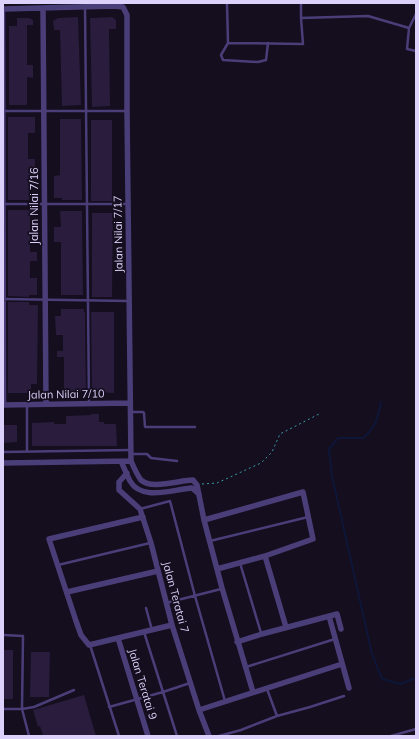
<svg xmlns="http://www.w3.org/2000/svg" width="419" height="739" font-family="Mulish,sans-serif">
<rect width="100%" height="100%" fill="#140e1e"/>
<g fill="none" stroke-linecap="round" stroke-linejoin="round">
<path stroke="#0e1638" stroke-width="2" d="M381 402C377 419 377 426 363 438H338L329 449 332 476 372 654 382 679 400 684 416 678"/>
</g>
<path fill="#291c3d" d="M78 17 81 105 62 106 60 30H54L53 21 58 18Z
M112 17 116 20V29H109L110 106 92 107 90 18Z
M17 18H29L33 20V25H27V65H33V78L27 77V105H9V26H17Z
M8 117H35V133H28V159H35V175H29V200H8Z
M60 119H81L82 200H62V198H54V176L60 175Z
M91 120H112V201H91Z
M8 210H30V252H37V261H30V278H37V295H29V297L8 296Z
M60 211H82V213L83 295H61V242H54V227H61Z
M92 213H113L112 297H92Z
M8 302H29V305H38L37 384H31V393H8Z
M61 309H84V312H85L86 392H64V357H57V351H63V335H56L55 316H61Z
M91 312H114V393L92 392V391Z
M91 414H99V422H104V424H116L117 446H32V423L54 422V424H66V416L91 415Z
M3 425H17V442L3 443Z
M3 650H13V699H3Z
M31 652H50L49 697H30Z
M84 695 96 736H43L40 726 38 727 33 710Z"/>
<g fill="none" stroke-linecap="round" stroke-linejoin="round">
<path stroke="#399aa6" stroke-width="1" stroke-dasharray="2 3" stroke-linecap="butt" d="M202 484 217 483 261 463 272 452 280 434 321 413"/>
<path stroke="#4a3e79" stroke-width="2.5" d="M227 3 228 43 303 44 301 18
M301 3V18L368 16 409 28
M85 7 89 404
M4 10 5 405
M416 14 409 28 407 49 416 51
M228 43 221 55 223 60 258 62 266 60 268 43
M3 111H126
M4 204H127
M3 299 129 301
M27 405V451
M130 412H143L144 413 145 427H195
M3 452 130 450
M131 454H147L151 458 177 461
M140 509 170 501 195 596 225 701
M210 541 308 517
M240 563 261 633
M58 565 150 543
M166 603 221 589
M146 608 152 630
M144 632 177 736
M3 635 23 636 22 709H3
M90 645 119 736
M246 667 335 639
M267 689 277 716
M109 707 163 692 190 683
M29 736 22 709 34 707 74 690
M219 736 241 730 277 716 310 707 344 696
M391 736 416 729"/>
<path stroke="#4a3e79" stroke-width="5.5" d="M43 8 46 404
M3 9 115 6 123 7 127 15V111L131 461C134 468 137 475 141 480 151 490 180 480 193 480L197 485 204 520 222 588 253 692
M3 405 129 403
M121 461C124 468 127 475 130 481 142 502 174 489 192 488L199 494
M3 463 131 461
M127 473 119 482V490L140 509 151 543 172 625 199 710 209 736
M143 517 49 539 76 621 81 635 89 645 172 625
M204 520 303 492 313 539 265 556 217 569
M265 556 286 627
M67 592 158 571
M329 616 349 688
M118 638 148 736
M237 642 262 634 337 614 341 629
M199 710 342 664"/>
</g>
<g text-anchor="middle" stroke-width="3.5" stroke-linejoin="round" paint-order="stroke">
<g font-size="11" fill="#dcd1fa" stroke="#140e1e">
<text transform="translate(34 206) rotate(-90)" y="4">Jalan Nilai 7/16</text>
<text transform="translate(118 234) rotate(-91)" y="4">Jalan Nilai 7/17</text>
<text transform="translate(66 394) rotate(-1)" y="4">Jalan Nilai 7/10</text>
<text transform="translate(176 597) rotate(75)" y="4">Jalan Teratai 7</text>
<text transform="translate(143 684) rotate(73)" y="4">Jalan Teratai 9</text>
</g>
</g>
<rect width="419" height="739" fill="none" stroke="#dcd1fa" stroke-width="8"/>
</svg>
